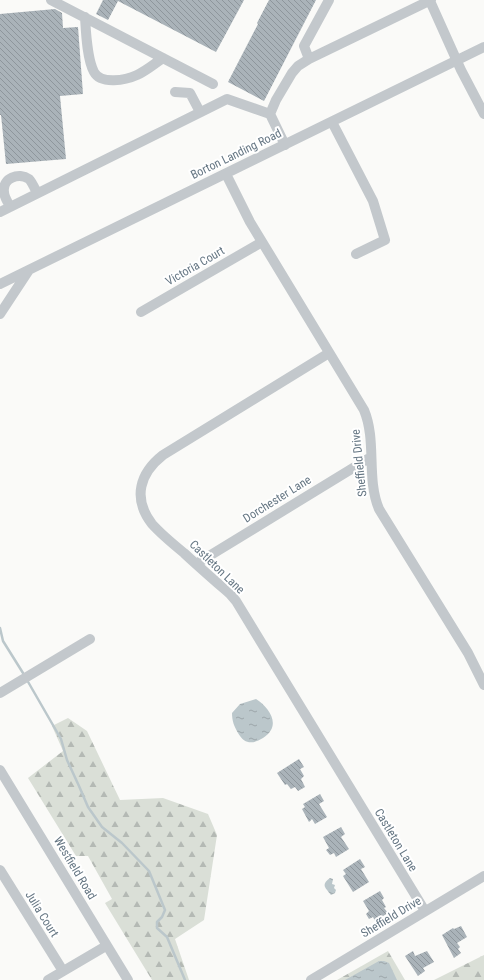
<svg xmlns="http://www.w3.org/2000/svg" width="484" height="980" font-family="'Roboto Condensed',sans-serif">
<defs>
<pattern id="forest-firs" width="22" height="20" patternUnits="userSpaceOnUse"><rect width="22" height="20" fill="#dadfd7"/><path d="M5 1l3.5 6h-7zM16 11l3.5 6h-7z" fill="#b4b9b4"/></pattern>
<pattern id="water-ripples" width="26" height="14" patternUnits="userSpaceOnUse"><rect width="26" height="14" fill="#bbc7cb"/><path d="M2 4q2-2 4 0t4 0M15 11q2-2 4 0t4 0" fill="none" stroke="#9ca6aa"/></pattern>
<pattern id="building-back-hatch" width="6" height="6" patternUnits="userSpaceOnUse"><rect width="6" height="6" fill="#aab3b9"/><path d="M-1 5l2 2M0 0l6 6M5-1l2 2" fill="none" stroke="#8e969c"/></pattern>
</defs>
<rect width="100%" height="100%" fill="#fafaf8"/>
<path fill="url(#forest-firs)" d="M68 718 87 731 120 800 163 798 208 814 217 835 204 920 175 939 189 980H152L105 903 112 899 88 856H76L28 778 63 751 52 726Z
M388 951 405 980H337Z
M484 955V980H434Z"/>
<path fill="url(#water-ripples)" d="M256 699C270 708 282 726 263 738 253 744 245 745 238 733 234 726 232 721 232 713L240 704Z
M330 878 333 879 332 884 335 885 334 888 336 890 335 893 331 895C326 888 320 885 330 878Z
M379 961H384L389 963 397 980H345Z"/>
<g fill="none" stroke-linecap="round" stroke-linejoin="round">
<path stroke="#bbc7cb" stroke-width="2.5" d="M0 628 3 641 23 673
M27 680 61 739 67 760 79 786 88 807 102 827 122 843 149 871 165 910 162 917 157 922V928L167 937 185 980"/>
</g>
<path fill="url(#building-back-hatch)" d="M103 0H244L216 52 118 1 108 20 96 14Z
M269 0H316L264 101 228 82 258 24 257 23Z
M55 9 62 13 63 28 78 27 83 94 60 96 66 159 6 164 1 115H0V14Z
M299 759 304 767 300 769 304 776 301 779 305 787 298 791 295 787 291 789 287 784 285 785 277 773Z
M320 794 324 801 319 804 327 817 315 824 312 819 309 822 302 809 305 807 303 804Z
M341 827 345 834 341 837 349 849 336 857 334 853 330 855 326 850 329 848 323 837Z
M360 859 365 867 361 869 369 882 353 892 343 876 346 874 343 870Z
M380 891 384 898 382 900 386 907 384 908 388 913 375 921 373 917 369 919 366 914 369 911 363 901Z
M461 926 467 937 457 943 460 947 458 949 461 953 454 958 442 935 453 928 454 929Z
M413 951 415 956 427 951 434 962 423 968 425 971 418 976 405 956Z"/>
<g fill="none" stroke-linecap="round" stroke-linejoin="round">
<path stroke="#c3c8cc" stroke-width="10" d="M51 0 213 84
M430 1 461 70 484 114
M85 17C86 33 87 59 94 72 101 85 126 80 137 75 146 71 154 64 163 58
M309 59 304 46 329 0
M175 92 190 93 200 112
M332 122 373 201 385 240 356 254
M285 145 270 114 276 100 292 73 298 66 309 59 431 0
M226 174 250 222 364 410C377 441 366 478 379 509L468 653 484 685
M10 207C8 202 4 197 4 192 2 178 19 172 29 179 32 182 35 189 37 193
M0 212 227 99 270 114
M0 284 484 47
M141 312 262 242
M0 314 29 270
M329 353 163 455C140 473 132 498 152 524 161 534 173 544 184 553 199 567 214 580 230 594L236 601 425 911
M196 564 371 457
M0 693 90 639
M0 770 128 980
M0 870 63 971
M48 980 106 946
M311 980 484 876"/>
</g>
<g text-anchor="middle" stroke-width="4" stroke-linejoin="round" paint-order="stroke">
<g font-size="12" fill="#657683" stroke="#fff">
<text transform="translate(236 154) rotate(-26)" y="4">Borton Landing Road</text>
<text transform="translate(195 266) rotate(-30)" y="4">Victoria Court</text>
<text transform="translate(359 463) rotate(-96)" y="4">Sheffield Drive</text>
<text transform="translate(277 499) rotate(-32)" y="4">Dorchester Lane</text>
<text transform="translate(217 567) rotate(44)" y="4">Castleton Lane</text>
<text transform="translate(396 840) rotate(59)" y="4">Castleton Lane</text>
<text transform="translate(75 868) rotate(59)" y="4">Westfield Road</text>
<text transform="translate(42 914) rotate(58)" y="4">Julia Court</text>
<text transform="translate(391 917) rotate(-31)" y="4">Sheffield Drive</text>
</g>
</g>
</svg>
